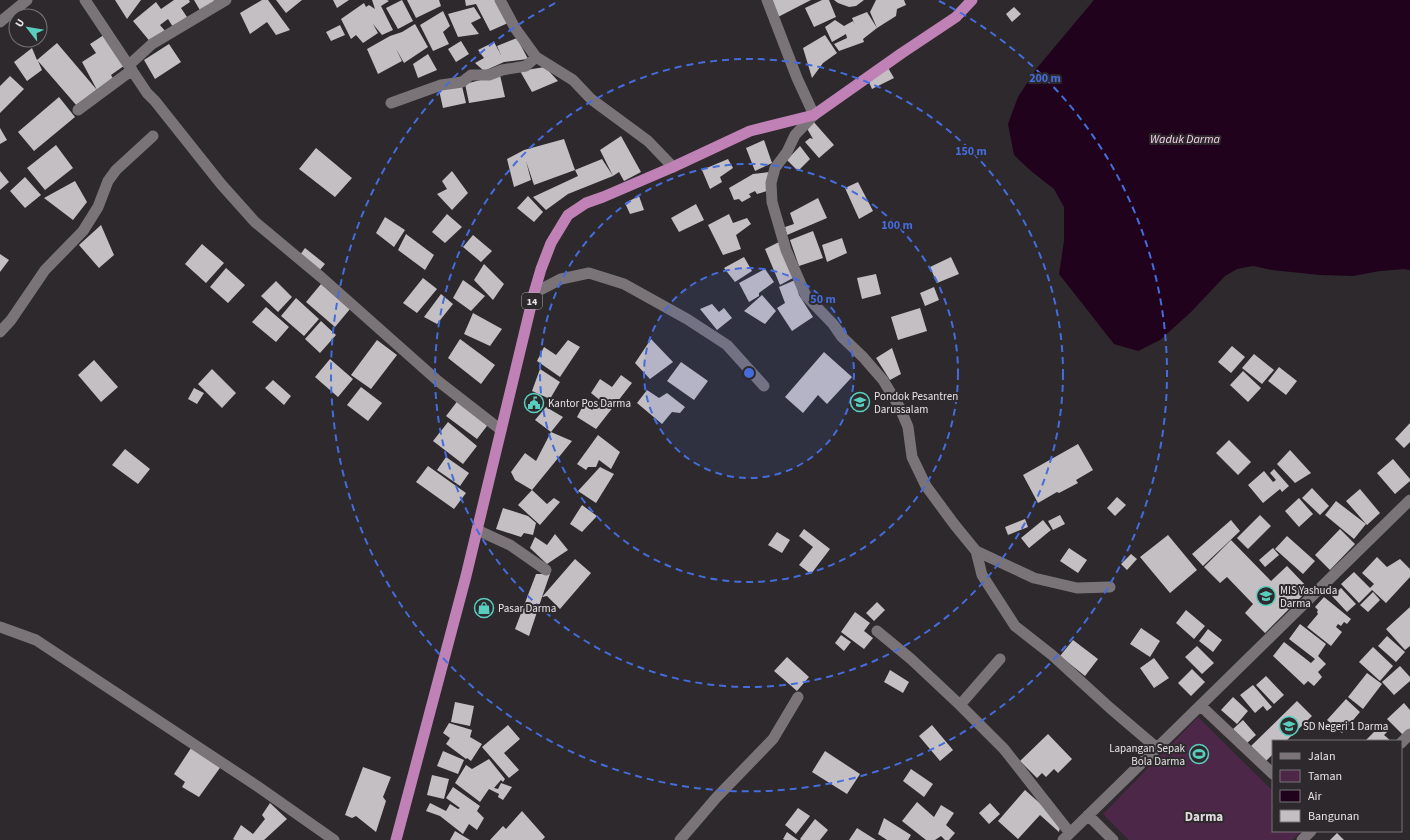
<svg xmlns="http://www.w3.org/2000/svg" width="1410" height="840" font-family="'Source Sans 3',sans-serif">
<rect width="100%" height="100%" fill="#2d292c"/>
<path fill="#4d2747" d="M1198 717 1273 791V831H1301L1292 840H1129L1103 814Z"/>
<path fill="#21021d" d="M1094 0H1410V270L1404 269 1380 271 1353 276 1320 275 1272 270 1253 266 1237 269 1225 276 1191 312 1160 340 1138 351 1114 344 1059 274 1064 241V207L1054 189 1031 171 1014 155 1008 124 1018 97 1037 68Z"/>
<path fill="#c4bfc3" d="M115 0H141L127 19Z
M174 0H189L190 2 181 8 187 17 173 27 168 19 160 25 166 32 152 44 133 21 156 2 161 9Z
M194 0H214L216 3 201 12Z
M262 0H268L290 30 276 35 267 22 250 34 240 13Z
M276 0H302L286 13Z
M333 0H349L337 8Z
M372 0H387L389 1 381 6 393 30 382 35 373 24 378 33 363 43 356 35 351 39 341 19 364 3 366 7 369 5 375 9Z
M402 0 413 21 398 29 386 8Z
M407 0H439L441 6 416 18Z
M465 0H495L508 23 490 31 476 4 466 6Z
M773 0H811L778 17 773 2Z
M822 0H829L836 17 814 27 805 8Z
M834 0H864L856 6 849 7 838 3Z
M876 0H904L906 5 897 9 896 16 877 28 863 39 864 42 839 51 834 44 847 38 846 34 832 42 825 27 835 20 844 26 853 21 855 25 852 18 867 12 877 28 870 12Z
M474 7 481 18 471 23 479 34 458 37 448 14Z
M1014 7 1021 14 1012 22 1006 14Z
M443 11 450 26 443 32 449 44 433 51 420 25Z
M415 24 428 47 404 63 396 49 402 61 378 74 367 49 390 36 402 32Z
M340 25 345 35 331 41 326 32Z
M107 33 128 63 111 75 114 80 97 90 82 62 96 53 90 44Z
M825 35 837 53 823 63 812 78 803 48Z
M517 38 528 59 504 62 484 71 475 63 484 58 478 50 494 42 501 55 497 46Z
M461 41 469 54 456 62 448 49Z
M57 43 97 90 77 106 38 61 42 70 27 81 14 62 32 48 37 60Z
M169 44 181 62 155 79 144 60Z
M428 54 437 70 418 78 413 64Z
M887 66 894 78 872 89 868 80Z
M545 67 558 81 532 92 520 71Z
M500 75 505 97 469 103 465 84Z
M10 76 24 89 0 113V86Z
M462 86 466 103 443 108 439 90Z
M59 97 75 117 34 151 18 132Z
M812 120 834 145 819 158 805 142 810 138 813 139 805 125Z
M0 128 7 140 0 144Z
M621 136 641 172 624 181 619 172 613 176 568 194 546 210 533 197 578 176 575 170 602 159 613 176 600 150Z
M564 139 575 170 534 185 526 161 531 180 514 187 507 159 524 150Z
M764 140 772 163 755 171 746 148Z
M56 145 73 168 45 190 27 168Z
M800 146 810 159 798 171 787 160Z
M316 148 352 178 335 197 299 169Z
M728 159 733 168 720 177 722 182 710 189 702 170Z
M0 171 9 182 0 190Z
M452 171 468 193 452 210 437 194 447 189 442 181Z
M769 172 767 191 757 194 755 191 749 194 751 197 742 202 739 199 734 200 729 188 753 174Z
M25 177 41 195 25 208 10 191Z
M75 181 87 202 73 220 44 198Z
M858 182 873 211 859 219 845 188Z
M528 196 543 212 534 222 517 208Z
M639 196 644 210 630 214 625 203Z
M818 198 827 218 787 235 785 227 794 224 790 213Z
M696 204 704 220 679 232 671 218Z
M447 214 462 227 445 243 432 232Z
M729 214 733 223 747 218 751 224 736 235 741 249 723 255 708 225Z
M385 217 405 230 394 247 376 233Z
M101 225 114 255 99 268 79 245Z
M813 231 823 258 799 266 790 240Z
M406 234 434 255 425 270 398 250Z
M473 235 492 251 481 262 463 247Z
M842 238 847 253 827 262 822 245Z
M779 242 793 278 780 285 765 249Z
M202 244 224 263 206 283 185 264Z
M305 248 325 264 319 271 300 255Z
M0 254 9 260 0 272Z
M744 257 752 271 735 282 724 268Z
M951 257 959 274 937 283 930 267Z
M484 264 504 284 493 300 474 280Z
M226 268 245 285 228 303 210 287Z
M765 269 774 282 759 293V296L749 302 739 283Z
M876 274 881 294 862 299 857 278Z
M423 278 437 289 417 313 403 303Z
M463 280 485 296 471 311 453 298Z
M795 280 799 295 813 317 792 331 777 308 785 303 779 287Z
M276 281 292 297 278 312 261 296Z
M321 284 350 309 335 327 306 302Z
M934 287 939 300 925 306 920 293Z
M441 294 453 304 437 324 424 317Z
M762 295 776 311 765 324 744 311Z
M296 298 319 319 304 336 281 316Z
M712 304 719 312 724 308 732 318 717 330 700 309Z
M266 307 289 327 276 342 252 322Z
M920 308 927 331 898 340 891 317Z
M473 313 502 329 490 346 464 334Z
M321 321 336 335 320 353 305 339Z
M460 339 495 365 481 384 448 358Z
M651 339 673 362 650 379 635 363Z
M377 340 397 355 371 389 351 375Z
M568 340 580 347 560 377 537 361 544 347 556 355Z
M1232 346 1245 357 1231 373 1218 362Z
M892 348 901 374 890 380 876 358Z
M824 352 852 377 827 404 818 395 803 413 785 397Z
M1254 354 1274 370 1262 384 1242 368Z
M330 359 353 379 338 397 315 377Z
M94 360 118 387 101 402 78 375Z
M681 362 708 381 694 400 667 381Z
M1279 367 1297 381 1286 395 1268 381Z
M212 369 236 393 222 408 198 384Z
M540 369 560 382 550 399 532 391Z
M1243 371 1261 388 1248 402 1230 385Z
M621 375 632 383 596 429 577 417 584 404 592 410 600 402 606 405 591 393 600 379 612 387Z
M273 380 291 396 284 405 265 388Z
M361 387 382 403 368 421 347 405Z
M194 388 204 393 197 404 188 399Z
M647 390 659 398 667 393 685 407 680 413 672 412 662 424 637 403Z
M459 399 490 422 477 439 446 416Z
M546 407 563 417 551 432 572 441 532 490 515 480 511 472 525 453 536 461 551 432 535 420Z
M448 422 477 446 463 464 433 441Z
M1410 423V442L1404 448 1395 439Z
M598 435 620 452 611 469 599 460 596 467H588L586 470 577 464Z
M1229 440 1251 462 1238 475 1216 453Z
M1078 444 1093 470 1076 480 1078 483 1059 493 1057 492 1038 503 1023 475Z
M125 449 150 469 138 484 112 465Z
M1290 450 1311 473 1295 483 1277 464Z
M446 457 469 473 460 486 437 470Z
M1393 459 1410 479V481L1395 494 1377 473Z
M428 466 466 493 454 509 416 482Z
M600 467 614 474 596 503 578 491Z
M1274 469 1289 486 1282 492 1280 489 1263 503 1248 485 1264 471 1273 482 1276 480 1270 473Z
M1312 488 1329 506 1320 515 1302 498Z
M1360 489 1380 513 1367 525 1346 501Z
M532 490 547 504 554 498 560 502 540 525 518 505Z
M1117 497 1126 505 1115 516 1107 508Z
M1299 498 1313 514 1299 527 1285 511Z
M1336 501 1366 524 1354 539 1325 515Z
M582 505 597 516 582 532 570 524Z
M503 508 528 516 536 523 533 535 524 533 521 537 496 529Z
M1060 515 1065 524 1053 530 1048 521Z
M1260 515 1271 526 1248 549 1237 538Z
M1025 519 1028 527 1008 535 1005 527Z
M1043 520 1051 530 1029 548 1021 538Z
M1231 520 1240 531 1203 566 1192 554Z
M804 529 830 549 811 574 799 565 813 547 799 536Z
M1340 529 1355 544 1330 570 1315 555Z
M777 532 790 540 782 553 768 545Z
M555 534 568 550 547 564 530 548 535 537 547 545Z
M1168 535 1197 570 1170 593 1140 557Z
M1287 536 1315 561 1303 574 1275 549Z
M1231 540 1271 581 1287 566 1309 589 1265 633 1245 613 1253 604 1227 577 1220 583 1204 567Z
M1069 548 1087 560 1078 573 1060 561Z
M1273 548 1279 555 1265 567 1259 560Z
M1131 554 1137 559 1127 570 1121 564Z
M1377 557 1387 567 1400 559 1410 569V577L1386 603 1372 590 1359 603 1341 584 1354 572 1370 588 1374 584 1362 573Z
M575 559 591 573 560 609 547 596 542 597 529 636 515 629 536 574H550L542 597Z
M1341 588 1356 604 1347 612 1332 596Z
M1373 592 1380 600 1368 612 1360 605Z
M1324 597 1351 619 1347 624 1344 622 1341 626 1338 624 1336 627 1342 632 1331 646 1307 627 1318 614 1317 612 1318 610 1315 607Z
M877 602 885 610 874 621 866 613Z
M1410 607V646L1405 650 1386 629Z
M1186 610 1205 626 1194 639 1176 623Z
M855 612 870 623 864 631 873 638 864 649 841 632Z
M1300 624 1326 644 1318 656 1326 664 1318 672 1322 677 1314 686 1308 681 1304 685 1273 656 1284 642 1311 663 1315 659 1289 639Z
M1141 628 1160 641 1150 657 1130 644Z
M1208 629 1222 640 1213 652 1199 641Z
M841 635 851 642 844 651 835 643Z
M1387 636 1405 652 1396 662 1378 646Z
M1073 640 1098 659 1085 676 1060 656Z
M1197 646 1214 663 1202 674 1185 657Z
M1373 647 1393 666 1380 681 1359 662Z
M787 657 809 677 797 691 774 671Z
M1154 658 1169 678 1154 688 1140 668Z
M1400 666 1410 677V681L1394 695 1382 682Z
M1192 669 1205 682 1191 696 1178 683Z
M890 670 909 682 903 693 884 682Z
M1367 673 1382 684 1363 709 1348 697Z
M1266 676 1284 695 1274 704 1256 685Z
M1253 685 1272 707 1267 711 1263 706 1255 713 1240 695Z
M1233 697 1248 711 1237 724 1221 710Z
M1346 699 1360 712 1342 733 1327 720Z
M1297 701 1312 716 1286 741H1273V754L1266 761 1251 746Z
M455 702 474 706 470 726 451 722Z
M1404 703 1410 710V730L1404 736 1387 719Z
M1243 720 1256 735 1246 744 1233 729Z
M449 723 472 730 470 737 482 744 471 761 467 758 466 759 446 744 450 738 443 733Z
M1382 724 1389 730 1384 735 1391 741H1367L1366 740Z
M508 725 520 739 504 753 519 770 509 778 482 747Z
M932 725 953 750 940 761 919 736Z
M1048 734 1072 759 1058 773 1054 769 1046 777 1042 773 1037 778 1020 761Z
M191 748 222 765 199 797 182 787 185 782 174 774Z
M443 751 464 760 458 774 437 766Z
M825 751 860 774 847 794 812 772Z
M489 759 505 779 503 782 501 780 494 788 498 789 501 783 512 787 503 800 498 797 499 794 489 789 480 802 455 783 466 765 472 769Z
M363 767 391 777 383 797 386 801 376 832 356 816 352 818 345 815Z
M911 769 933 784 924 797 903 781Z
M432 775 449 779 444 799 427 795Z
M453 787 480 806 477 811 484 818 477 830 469 824 463 834 440 816 426 811 430 803 446 811 450 804 458 809 460 808 446 798Z
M1025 790 1061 822 1059 832 1040 815 1018 839 998 821Z
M917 802 934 817 941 805 954 813 946 825 955 833 949 840H945L941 836 935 840H926L902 821Z
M270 803 287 819 264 840H235L233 839 241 825 253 834 265 819 262 815Z
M990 803 1000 814 989 824 979 813Z
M798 808 810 816 796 834 785 825Z
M522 811 545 837 542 840H490L503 826 506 829Z
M884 818 911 835 908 840H887L878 834Z
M815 819 828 830 820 840H801L800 839Z
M857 828 876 840H849Z
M455 831 470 840H450Z
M787 832 798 840H785L783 839Z
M1337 833 1344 840H1330Z"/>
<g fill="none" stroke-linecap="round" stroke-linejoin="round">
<path stroke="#7a7478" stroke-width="11" d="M85 0 147 93 155 101 221 184 255 222 321 277 438 381 501 430
M500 0 515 28 536 57 573 80 591 99 648 141 673 167
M767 0 797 78 814 115 795 135 787 152 775 168 771 183 772 202 786 250 806 296 833 324 842 337 863 357 883 380 900 408 908 427 912 457 926 486 954 524 976 551 982 575 1015 626 1052 655 1110 708 1157 748
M0 22 27 0
M129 65 152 44 226 0
M391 103 441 85 462 82 471 75H489L502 70 526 66 536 57
M78 110 132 70
M534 293 561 279 589 273 624 284 687 319 727 345 764 386
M0 332 11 320 45 270 83 231 98 207 108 181 116 170 153 136
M477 530 510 545 546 570
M976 551 1034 578 1077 588 1110 587
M0 627 36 640 257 786 334 840
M877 631 911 659 960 705 1004 749 1070 833
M960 705 1000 659
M1201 706 1273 774
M1401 743 1410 734
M1088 815 1113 840
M680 840 716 798 773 739 798 697
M1063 840 1410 500
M1302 840 1311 831"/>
<path stroke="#c082b6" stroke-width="11" d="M396 840 466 576 534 293 541 269 551 243 568 215 586 203 603 197 673 167 750 131 814 115 902 53 956 17 972 0"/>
</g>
<circle cx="749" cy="373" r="105" fill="#456cdb" fill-opacity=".12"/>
<g fill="none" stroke="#456cdb" stroke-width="2" stroke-dasharray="7 5">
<circle cx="749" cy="373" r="105"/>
<circle cx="749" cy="373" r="209"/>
<circle cx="749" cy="373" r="314"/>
<path d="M939 1A418 418 0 1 1 559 1"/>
</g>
<defs>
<symbol id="school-ring" viewBox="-11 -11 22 22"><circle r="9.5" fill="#2d292c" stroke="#59cebe" stroke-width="1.5"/><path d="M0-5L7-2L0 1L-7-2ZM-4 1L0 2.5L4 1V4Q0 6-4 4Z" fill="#59cebe"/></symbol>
<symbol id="civic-ring" viewBox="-11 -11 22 22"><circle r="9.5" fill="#2d292c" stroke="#59cebe" stroke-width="1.5"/><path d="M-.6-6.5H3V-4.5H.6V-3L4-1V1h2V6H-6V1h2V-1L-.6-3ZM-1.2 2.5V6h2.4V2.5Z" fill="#59cebe"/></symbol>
<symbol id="shop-ring" viewBox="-11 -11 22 22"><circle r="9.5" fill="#2d292c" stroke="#59cebe" stroke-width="1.5"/><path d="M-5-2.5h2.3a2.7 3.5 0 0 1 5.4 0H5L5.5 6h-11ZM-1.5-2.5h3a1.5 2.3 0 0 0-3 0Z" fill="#59cebe"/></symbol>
<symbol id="stadium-ring" viewBox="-11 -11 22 22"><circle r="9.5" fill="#2d292c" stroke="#59cebe" stroke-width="1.5"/><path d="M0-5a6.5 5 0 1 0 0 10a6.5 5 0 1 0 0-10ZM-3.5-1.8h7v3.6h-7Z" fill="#59cebe"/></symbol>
</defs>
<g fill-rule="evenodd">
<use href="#school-ring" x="849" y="391" width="22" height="22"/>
<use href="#civic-ring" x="523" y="392" width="22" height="22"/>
<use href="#school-ring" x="1255" y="585" width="22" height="22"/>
<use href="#shop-ring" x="473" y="597" width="22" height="22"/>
<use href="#school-ring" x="1278" y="715" width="22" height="22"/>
<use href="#stadium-ring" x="1188" y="743" width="22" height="22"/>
</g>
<g text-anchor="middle" stroke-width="4" stroke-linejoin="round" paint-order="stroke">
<rect fill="#2d292c" stroke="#afacae" stroke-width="1" x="522" y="293" width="20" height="16" rx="3"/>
<g font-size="10" font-weight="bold" fill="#e7e4e6">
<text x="532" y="305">14</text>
</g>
<g font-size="11" fill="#e7e4e6" stroke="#2d292c" text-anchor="start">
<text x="874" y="400">Pondok Pesantren<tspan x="874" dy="13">Darussalam</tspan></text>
<text x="548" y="407">Kantor Pos Darma</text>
<text x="1280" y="594">MIS Yashuda<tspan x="1280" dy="13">Darma</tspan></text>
<text x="498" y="612">Pasar Darma</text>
<text x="1303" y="730">SD Negeri 1 Darma</text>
<text x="1185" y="752" text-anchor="end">Lapangan Sepak<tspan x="1185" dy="13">Bola Darma</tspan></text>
</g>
<g font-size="12" font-style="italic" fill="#f9d2f1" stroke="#2d292c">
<text x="1185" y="143">Waduk Darma</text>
</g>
<g font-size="13" font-weight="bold" fill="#e1dbe0" stroke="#2d292c">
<text x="1204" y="821">Darma</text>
</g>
</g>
<circle cx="749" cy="373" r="6" fill="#456cdb" stroke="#2d292c" stroke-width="2"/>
<g font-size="12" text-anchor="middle" font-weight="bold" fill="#456cdb" stroke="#2d292c" stroke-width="4" stroke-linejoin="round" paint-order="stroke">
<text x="1045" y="82">200 m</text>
<text x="971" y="155">150 m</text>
<text x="897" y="229">100 m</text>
<text x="823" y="303">50 m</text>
</g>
<rect x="1272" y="740" width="130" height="92" fill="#2d292c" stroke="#777476"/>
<rect x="1280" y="753" width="20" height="6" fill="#7a7478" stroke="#777476"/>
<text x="1308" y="760" font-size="12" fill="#e7e4e6">Jalan</text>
<rect x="1280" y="770" width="20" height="12" fill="#4d2747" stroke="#777476"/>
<text x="1308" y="780" font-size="12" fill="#e7e4e6">Taman</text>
<rect x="1280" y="790" width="20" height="12" fill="#21021d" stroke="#777476"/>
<text x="1308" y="800" font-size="12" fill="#e7e4e6">Air</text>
<rect x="1280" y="810" width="20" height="12" fill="#c4bfc3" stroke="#777476"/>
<text x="1308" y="820" font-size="12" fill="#e7e4e6">Bangunan</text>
<g transform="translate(28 28) rotate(301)"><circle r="19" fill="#2d292c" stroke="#777476"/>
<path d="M0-3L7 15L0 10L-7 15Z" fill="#59cebe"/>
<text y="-6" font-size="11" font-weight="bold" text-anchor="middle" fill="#e7e4e6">U</text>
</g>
</svg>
